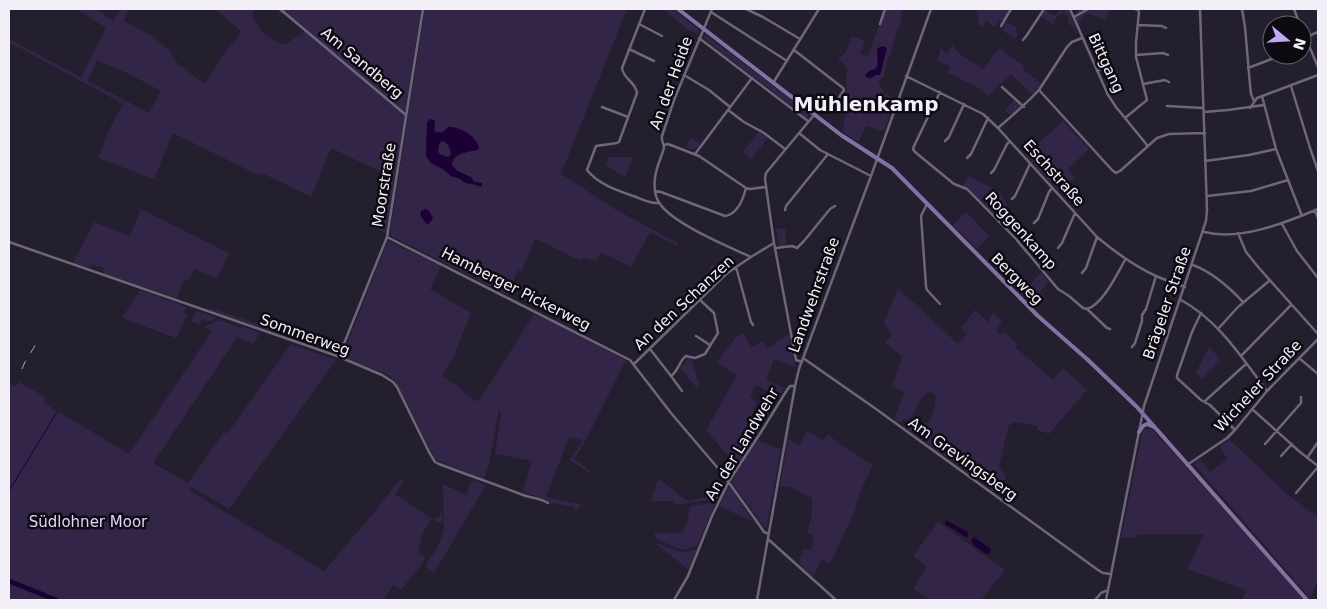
<svg xmlns="http://www.w3.org/2000/svg" width="1327" height="609" font-family="'DejaVu Sans',sans-serif">
<rect width="100%" height="100%" fill="#241f2e"/>
<path fill="#322548" fill-rule="evenodd" d="M77 9H96L113 21 121 9H129L124 21 152 36 170 51 178 64 205 84 222 56 242 32 215 9H254L252 13C257 29 268 41 286 44L305 31 276 9H421L387 230 385 233 371 226 385 174 331 148 311 197 262 173 260 176 173 133 154 179 98 158 109 130 123 104 9 42V39L81 77 106 28ZM97 60 129 74 161 91 149 113 88 81Z
M425 9H627L561 174 615 209 679 244 677 246 650 232 631 267 601 252 596 261 582 258 580 261 535 238 522 271 518 270 508 295 391 236 390 231ZM427 122 436 123 434 131C442 134 449 130 456 127L469 134 478 150C468 152 452 153 452 166L457 171 472 178 474 182 479 183 477 186 473 184H468L460 179 451 176 443 169 431 163 426 156Z
M663 9H672L697 28 699 34 687 29Z
M885 9H901V20L890 54 888 59 884 76 878 82 885 94 896 98 884 131 866 126 859 142 843 132 844 119 846 112V84L847 67 838 59 846 52 852 36 865 41 860 54 868 56Z
M977 9H1009L1003 20H999L995 27 986 21 982 28 979 24Z
M1060 9H1068L1076 30 1075 31V29L1067 22 1069 19 1064 13 1060 14 1054 21 1055 24 1054 25 1041 16 1045 10 1055 16Z
M1079 9H1110L1106 20 1090 14H1085L1079 21 1080 24 1077 25 1074 17Z
M1006 22 1017 28 1015 32 1018 34 1015 39 1002 30Z
M706 35 810 114 807 118 703 38Z
M952 45 960 54 983 69 999 48 1024 66 1023 69 1043 85 1034 96 1011 74 988 96 977 87 948 73 950 66 937 61 941 48 947 54Z
M1014 100 1020 106V108L1010 115 1005 110Z
M1063 121 1089 149 1068 169 1075 177 1059 192 1025 155Z
M759 132 768 138 751 159 743 152Z
M691 137 700 144 694 150 686 148Z
M442 141C448 142 450 148 451 154L449 157 441 155 438 152 439 144Z
M609 157H633L625 177 606 165Z
M969 176 1000 192 1013 217 1004 226 967 189 962 187Z
M141 209 229 253 218 276 215 278 194 269 189 281 184 280 177 298 104 274 103 268 92 265 89 268 73 263 94 222 130 236Z
M966 212 989 236 977 249 953 225Z
M785 228 787 245 779 246 776 229Z
M389 241 441 266 430 289 471 313 453 358 442 376 462 389 463 392 478 402 534 314 565 327 626 360 587 438 574 459 591 471 590 473 570 460 583 440 569 437 546 497 583 505 582 506 578 507 577 511 574 509V507L553 503 552 505 548 500 523 492 532 461 495 454 501 411 499 410 489 463 484 479 438 461 434 457 395 381 389 375 342 357 387 242Z
M712 264 725 272 702 295 699 290Z
M1041 272 1048 281 1040 292 1045 297 1035 309 1021 295Z
M898 288 958 344 967 334 961 328 975 310 988 322 993 313 1002 321 996 331 1001 335 1004 331 1017 344 1015 347 1053 380 1063 368 1087 390 1049 434 1038 430V426L1015 422 1009 425 999 466 1006 478 993 491 902 425 914 422 928 423C933 416 937 403 935 395L931 392C918 394 920 407 913 415 909 420 903 419 899 423L894 419 904 393 892 386 902 357 885 342 892 335 884 323Z
M140 290 187 307 184 312 187 315 184 320 185 321C181 327 180 332 176 338L122 318Z
M210 308 264 326 267 318 274 320 271 331 210 310Z
M197 311 215 317V318C210 322 207 322 202 319L199 325 191 321Z
M219 320 241 328 242 326 260 333 253 344 237 337 153 463 188 483 224 432 227 434 291 344 336 360 229 509 192 487 189 490 324 571 371 516 401 478 404 482 395 494 432 519 439 517 440 512 442 515V523L432 519 422 534 418 553 425 557 422 564 401 590 393 585 385 599 386 600H9V383L15 386 19 382 45 397 44 403 129 454 212 331 204 327Z
M742 333C747 337 748 343 752 347L762 341 768 348 789 334 795 367 774 359 766 380 784 388 778 398 756 385 750 397 757 402 749 421 760 429 737 466 706 430 737 375 717 363 735 338Z
M1209 347 1221 360 1202 379 1196 372Z
M689 358H691L699 385 697 388 680 368Z
M1148 429H1152L1305 600H1243L1246 590 1187 569 1204 534 1137 535 1136 538H1121L1142 434 1144 430Z
M807 430 823 441 828 434 838 443 873 465 860 492 855 510 830 564 822 559 813 577 799 563 803 549 811 550 814 536 807 534 812 514V498L790 487 780 486 788 439 799 446Z
M1229 439 1289 496 1318 517V581L1310 598 1195 465 1196 462 1200 459 1210 472 1227 459 1220 446Z
M757 440 781 449 766 529 732 483V479Z
M658 478 687 501 715 495 719 493 725 482 726 484 719 498 676 505 672 501H651Z
M472 480 486 485 434 573 425 566 437 548 444 531 443 484 466 495Z
M728 487H731L753 522 719 506Z
M710 503 715 504 697 546 682 550 656 539 654 533C685 534 685 537 690 506Z
M938 522 1005 570 981 600H930L913 589 927 567 913 556Z
M656 543 682 552 697 550 689 570 656 544Z"/>
<path fill="#1b0036" fill-rule="evenodd" d="M883 46 887 48 880 75H876L871 78H868L865 76C870 68 871 72 876 68 879 64 877 54 877 49L880 47Z
M430 119 435 120 434 131C441 134 444 132 448 127 459 126 476 136 479 147L478 150C468 152 452 153 452 165L457 171 471 177 474 182 482 183V187L473 184 465 183 460 179 451 176 443 169 431 163 426 156V152L427 122ZM442 141C448 142 450 148 451 154L449 157 441 155 438 152 439 144Z
M425 209 429 211 433 218 429 224H427C424 221 419 215 421 211Z
M946 520 969 533 967 538 945 524Z
M974 537 991 549 989 554H987L974 546 971 540Z"/>
<g fill="none" stroke-linecap="round" stroke-linejoin="round">
<path stroke="#1b0036" stroke-width="1" d="M9 491 57 412"/>
<path stroke="#1b0036" stroke-width="5" d="M9 581 56 600"/>
<path stroke="#6d6778" stroke-width="2.5" d="M280 9 406 115
M645 9 622 68C623 79 636 82 637 93L619 142 617 143 596 146 587 170C599 185 619 191 636 197 643 200 651 204 659 203
M712 9 674 100 662 136C661 141 664 143 664 148 661 158 656 168 655 178 654 186 655 197 660 204 674 224 727 246 751 257
M746 9 763 17 800 39
M1070 9 1108 95 1116 107 1147 145
M1242 9 1245 27 1250 85 1251 94 1254 101
M1294 9 1300 25
M711 12 787 61
M1074 17 1088 9
M639 24 662 36
M880 24 885 9
M1138 25 1162 26 1166 28
M1001 26 1011 9
M1302 29 1318 67
M1306 37 1318 32
M699 38 808 121
M1023 40 1027 35 1044 9
M629 49 654 61
M794 50 843 88 844 90 831 110
M1136 55 1163 53 1168 55
M1248 68 1277 57
M1097 71 1107 66 1110 63
M684 75 709 90 730 107
M906 76 983 114 998 128 1097 237C1115 252 1134 266 1156 276 1165 280 1175 283 1185 287
M773 83 819 9
M1143 84 1165 80 1169 82
M1291 86 1310 148 1318 171
M1002 87 1024 107
M1039 90 1112 170 1116 173 1120 171 1157 138 1169 134 1205 133
M940 92 914 146 913 149 915 152 954 184 967 189 1016 239 1058 289 1069 296 1083 308 1087 309 1107 328 1110 329
M1262 96 1276 149 1302 216
M1167 106 1203 108
M602 107 628 117
M1250 108 1257 98 1318 75
M728 110 744 122 764 133 785 149
M1204 112 1228 110 1264 105
M1125 118 1147 100 1136 57V42L1139 12 1138 10 1135 9
M998 128C1012 116 1026 104 1039 90L1067 47 1072 42 1082 38
M799 133 820 150 871 176
M945 141 949 137 964 104
M664 145 668 144 699 156 746 188 750 189 765 187
M695 154 752 78
M967 158 971 154 988 118
M1205 161 1249 155 1276 149
M991 173 994 170 1007 144 1010 141
M655 191 661 192 725 216C738 214 743 199 746 188
M1207 196 1251 191 1288 180
M1012 199 1015 196 1030 164
M927 204 921 216 926 286 927 290 940 304
M785 210 786 206 828 154
M1315 211 1318 218
M1034 223 1038 219 1049 192 1052 188
M1282 224 1297 251 1318 278
M1204 232C1240 241 1285 223 1318 209
M1238 233 1246 252 1259 268 1318 334
M387 237 630 360 671 413 722 473 760 526 764 532 769 534
M9 242 337 356 382 375 393 382 397 387 429 452 435 462 439 464C468 475 497 485 526 496 533 498 542 499 548 503
M776 248 792 246 797 248 804 241 830 209 835 206
M1058 248 1062 243 1075 213
M1193 265C1212 272 1229 287 1243 302
M736 267 751 322 753 325
M1082 273 1086 268 1097 237
M1181 300C1218 320 1242 358 1267 391
M1087 309C1103 304 1117 274 1125 260
M1201 313 1192 332 1177 375V378L1201 400 1210 405 1235 430
M1218 329 1238 307 1269 281
M696 336 710 345
M1132 347 1135 343 1142 321V315L1146 309 1156 276
M650 349 671 376C679 370 679 361 686 356L695 358 705 354 718 333 714 313 700 300
M337 356 341 351 387 237 423 9
M1241 356 1291 305
M803 358 876 409 1098 570 1103 573 1111 574
M1299 358 1318 374
M802 362 796 360 795 355 774 243 765 179 766 173 814 115
M634 364 726 274 751 257 774 243
M671 376 682 391
M1205 401 1246 364
M1252 409 1300 452 1318 466
M1265 444 1301 403V397
M1281 456 1292 444
M1307 458 1318 442
M1187 465 1227 438 1235 430 1267 391 1318 339
M1296 493 1318 467
M768 539 836 600
M674 600 688 576 712 516 729 481 761 432 787 390 790 386H795
M757 600 795 386 799 369 871 176 931 9
M1095 600 1101 593 1108 590
M1106 600 1144 406 1206 221 1207 210 1200 9"/>
<path stroke="#8372a1" stroke-width="4" d="M678 9 841 135 892 168 1038 316 1088 360 1137 407 1307 600
M1139 432 1143 426 1147 424 1154 427"/>
<path stroke="#a9a5b1" stroke-width="1" stroke-dasharray="9 9" stroke-linecap="butt" d="M22 369 25 362 36 344"/>
</g>
<g text-anchor="middle" stroke-width="5" stroke-linejoin="round" paint-order="stroke">
<g font-size="15" fill="#f2eff9" stroke="#0d0b11">
<text transform="translate(362 63) rotate(40)" y="5">Am Sandberg</text>
<text transform="translate(1106 63) rotate(65)" y="5">Bittgang</text>
<text transform="translate(671 83) rotate(-70)" y="5">An der Heide</text>
<text transform="translate(1054 173) rotate(48)" y="5">Eschstraße</text>
<text transform="translate(384 185) rotate(-81)" y="5">Moorstraße</text>
<text transform="translate(1021 231) rotate(48)" y="5">Roggenkamp</text>
<text transform="translate(1017 279) rotate(45)" y="5">Bergweg</text>
<text transform="translate(516 289) rotate(27)" y="5">Hamberger Pickerweg</text>
<text transform="translate(814 295) rotate(-70)" y="5">Landwehrstraße</text>
<text transform="translate(684 303) rotate(-43)" y="5">An den Schanzen</text>
<text transform="translate(1167 303) rotate(-71)" y="5">Brägeler Straße</text>
<text transform="translate(305 335) rotate(20)" y="5">Sommerweg</text>
<text transform="translate(1258 386) rotate(-47)" y="5">Wicheler Straße</text>
<text transform="translate(742 444) rotate(-59)" y="5">An der Landwehr</text>
<text transform="translate(963 459) rotate(36)" y="5">Am Grevingsberg</text>
</g>
<g font-size="15" fill="#e0d4f9" stroke="#0d0b11">
<text x="88" y="527">Südlohner Moor</text>
</g>
<g font-size="20" font-weight="bold" fill="#f2eff9" stroke="#0d0b11">
<text x="866" y="111">Mühlenkamp</text>
</g>
</g>
<rect width="1327" height="609" fill="none" stroke="#f2eff9" stroke-width="20"/>
<g transform="translate(1287 40) rotate(108)"><circle r="24" fill="#0d0b11" stroke="#69666e"/>
<path d="M0-4L9 19L0 12L-9 19Z" fill="#c2a8f3"/>
<text y="-8" font-size="14" font-weight="bold" text-anchor="middle" fill="#f2eff9">N</text>
</g>
</svg>
